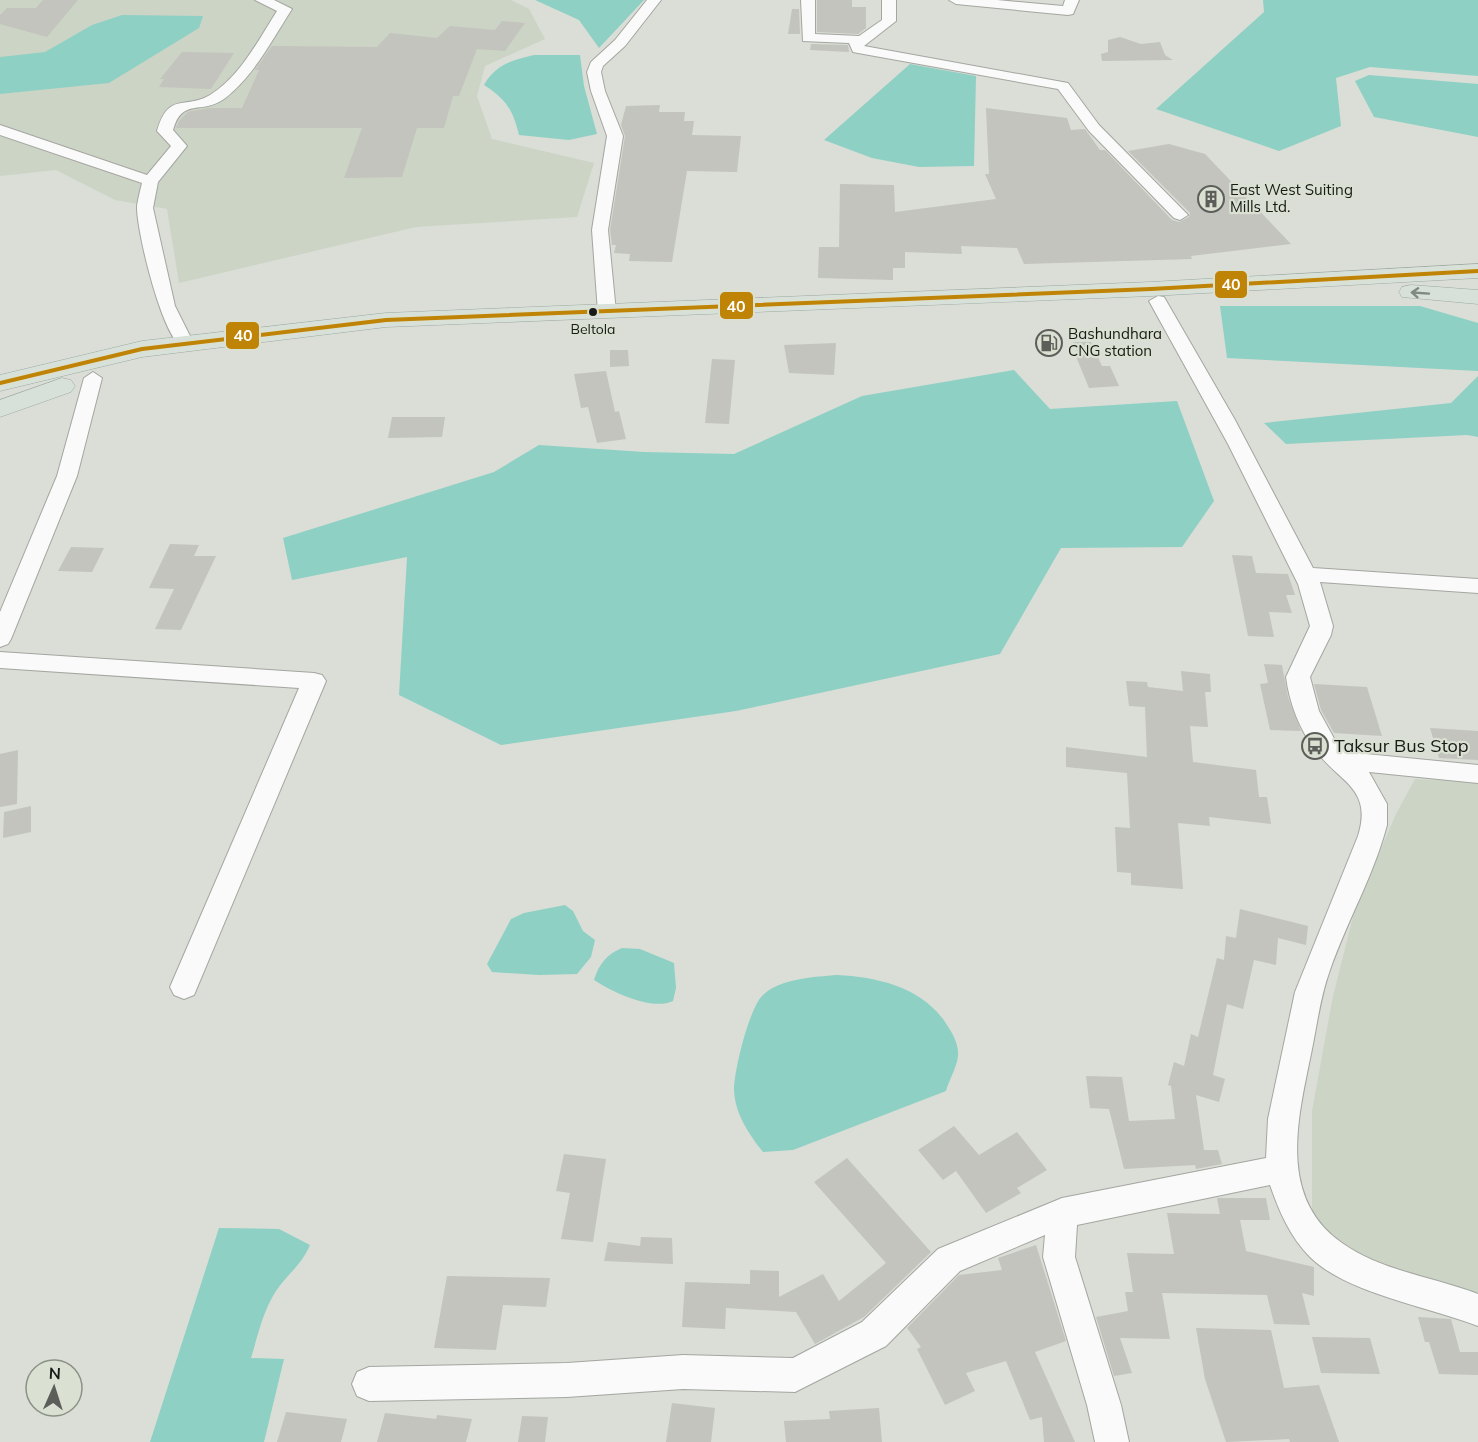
<svg xmlns="http://www.w3.org/2000/svg" width="1478" height="1442" font-family="Mulish,sans-serif">
<rect width="100%" height="100%" fill="#daded6"/>
<path fill="#ccd4c6" d="M0 0H511L529 9 545 39 485 66 477 96 492 139 594 163 577 217 416 227 179 283 167 209 115 200 56 170 0 176Z
M1415 779 1478 782V1298L1387 1268 1332 1243 1312 1211V1111L1333 996 1355 909 1396 814Z"/>
<path fill="#8ed0c4" d="M535 0H644L599 48 579 20Z
M1263 0H1478V76L1370 67 1336 78 1341 126 1279 151 1156 109 1264 12Z
M122 15 203 16 199 28 109 83 0 94V57L45 52 92 25Z
M534 55H580L584 86 597 134 569 140 519 135C513 110 506 99 484 85 495 65 512 60 534 55Z
M910 64 976 76 974 166 919 167 872 158 824 140Z
M1369 75 1478 84V137L1374 117 1355 81Z
M1220 306H1420L1478 323V371L1227 358Z
M1014 370 1050 409 1177 401 1214 501 1182 547 1061 548 1000 654 736 711 501 745 399 695 407 557 292 580 283 538 494 472 539 445 644 452 734 454 862 396Z
M1478 376V437L1467 435 1286 444 1264 423 1451 403Z
M565 905 573 911 583 931 595 940 591 957 577 974 539 975 492 972 487 964 511 919 524 913Z
M622 948 640 949 674 963 676 988 673 1001C652 1011 612 992 594 980 599 964 607 954 622 948Z
M837 975C879 977 924 988 947 1025 953 1034 959 1045 958 1056 957 1067 949 1080 946 1091L793 1150 763 1152C749 1134 735 1114 734 1090 734 1071 749 1008 763 995 781 978 815 977 837 975Z
M219 1228 279 1229 310 1245C301 1266 288 1273 276 1291 263 1311 258 1335 251 1358L284 1359 264 1442H150Z"/>
<path fill="#c2c4bd" d="M43 0H78L47 37 0 24V15L7 8H36Z
M817 0H852V7H866V28L858 34 817 32Z
M792 9H799L800 34H788Z
M502 21 525 23 505 51 477 49 459 96H453L444 128H417L402 177 344 178 362 128H176L179 121 188 112 209 108H242L259 70H255L272 46 377 47 390 33 437 38 450 26 495 30Z
M1120 37 1141 44 1160 42 1165 55 1173 60 1102 61 1101 54 1108 52V40Z
M811 44 848 45 849 52 810 50Z
M182 52 234 53 211 89 159 87 164 79H160Z
M660 105 659 112H685L684 121H694L692 135 741 136 737 172 687 171 672 262 629 261 630 254 614 253 616 245H612L610 230 625 136 621 125 626 106Z
M986 108 1067 118 1071 130 1085 129 1100 150H1105L1172 220 1179 222 1189 217 1190 213 1128 151 1169 144 1205 154 1291 244 1191 256 1192 259 1024 264 1017 248 961 246 962 254 905 252V268H893V280L818 278 819 247H839L840 184 894 185 895 212 996 199 985 174H989Z
M1073 342H1091L1102 366H1110L1119 386 1089 388 1075 354H1078Z
M836 343 834 375 789 373 784 345Z
M610 350H628L629 366 610 367Z
M712 359 735 360 729 424 705 423Z
M606 371 615 412 619 411 626 439 597 443 588 407 581 408 574 374Z
M392 417H445L442 437 388 438Z
M170 544 199 545 194 556H216L181 630 155 629 174 589 149 588Z
M71 547 104 548 92 572 58 571Z
M1232 555 1252 556 1256 573 1288 574 1295 595H1286L1292 613 1269 612 1274 637 1248 636Z
M1264 664 1282 665 1288 697 1301 731 1270 730 1260 684 1268 683Z
M1181 671 1210 674 1211 692H1205L1208 727 1190 726 1193 762 1256 770 1259 797H1267L1271 824 1209 817 1210 826 1178 823 1183 889 1131 885V873L1117 872 1115 827 1130 828 1127 773 1066 767V747L1147 757 1145 707 1129 706 1126 681 1147 682 1148 687 1183 691Z
M1314 684 1367 687 1382 736 1334 733 1321 710Z
M1430 728 1478 731V760L1439 758Z
M18 750 17 804 0 807V754Z
M31 806V832L3 838 4 812Z
M1240 909 1308 926 1306 945 1278 938 1276 965 1254 960 1243 1009 1227 1004 1213 1075 1225 1079 1219 1102 1196 1095 1204 1150H1218L1222 1164 1196 1169 1195 1165 1124 1169 1109 1109 1090 1108 1086 1076 1122 1077 1129 1121 1175 1119 1171 1086 1168 1085 1174 1062 1184 1066 1191 1034 1198 1037 1217 958 1224 960 1226 936 1236 938Z
M954 1126 979 1155 1017 1132 1047 1170 1017 1188 1021 1193 986 1213 956 1171 943 1180 918 1150Z
M564 1154 606 1159 593 1242 561 1239 570 1193 556 1191Z
M847 1158 931 1252 864 1317 815 1344 796 1312 726 1308 725 1329 682 1327 685 1282 750 1284V1270L779 1271V1297L823 1274 839 1301 886 1263 814 1182Z
M1217 1198H1266L1270 1220H1240L1246 1251 1314 1267V1296L1302 1293 1310 1325 1274 1324 1267 1295 1162 1293 1170 1339 1120 1338 1132 1373 1114 1376 1096 1317 1128 1311 1125 1292H1133L1127 1253 1174 1254 1167 1213 1220 1214Z
M641 1237 672 1238 673 1264 604 1261 608 1242 640 1246Z
M1036 1245 1066 1341 1035 1352 1075 1442H1044L1042 1417 1030 1420 1006 1361 966 1373 975 1391 945 1405 917 1349 921 1347 907 1328 959 1275 1002 1270 998 1258Z
M447 1276 550 1278 546 1307 503 1305 496 1350 434 1348Z
M1418 1317 1451 1319 1460 1352H1478V1375L1439 1374 1429 1342H1425Z
M1196 1328 1271 1330 1284 1388 1319 1385 1339 1442H1290L1289 1439 1226 1442 1205 1379Z
M1312 1337 1370 1338 1380 1374 1321 1373Z
M672 1403 715 1408 711 1442H666Z
M879 1408 882 1442H786L784 1421 830 1419 829 1411Z
M286 1412 347 1419 341 1442H277Z
M385 1413 436 1419 437 1415 472 1419 466 1442H377Z
M522 1416 548 1417 545 1442H518Z"/>
<g fill="none" stroke-linecap="round" stroke-linejoin="round">
<defs>
<path id="minor" d="M255 0H274L292 9C272 40 254 76 224 99 202 115 182 97 173 130L187 146 158 182 153 208 175 306 193 342 184 348C163 342 136 229 137 206 138 199 140 191 142 183L0 135V125L147 175 171 146 157 131C169 91 184 110 210 95 240 77 259 39 277 11Z
M647 0H661L625 46 603 66 601 72 605 91 623 136 608 230 616 312 607 317 598 312 592 230 607 136 591 91 587 72 591 62 615 40Z
M801 0H815V34L859 36 882 20V0H896V21L864 46 1068 83 1099 125 1188 215 1180 220 1174 218 1089 131 1058 89 858 53 853 52 849 43 803 41Z
M949 0H997L1063 6 1065 0H1079L1073 14 1068 15 956 4Z
M1158 296 1164 297 1235 420 1313 568 1478 579V593L1320 582 1333 626 1331 635 1310 677 1319 711 1336 742 1342 748 1366 754 1478 765V783L1369 772 1387 804V825C1374 875 1347 921 1330 970 1320 997 1317 1026 1311 1054 1298 1118 1277 1198 1342 1243 1381 1271 1434 1277 1478 1294V1326C1429 1307 1346 1293 1310 1257 1290 1237 1279 1211 1270 1185L1077 1225 1075 1257 1121 1405 1129 1442H1095L1087 1405 1043 1257 1045 1235 960 1271 886 1346 795 1392 683 1389 567 1397 369 1401 357 1396 352 1384 357 1372 369 1367 567 1363 683 1355 793 1358 862 1322 938 1249 1062 1198 1266 1158 1268 1119 1295 992 1358 836C1373 788 1339 782 1316 751 1300 731 1289 702 1286 677L1310 626 1298 584 1228 444 1149 301Z
M93 372 102 378 77 476 11 639 8 644 0 647V612L57 476 84 378Z
M0 652 314 673 322 675 326 681 194 995 184 999 174 995 170 987 299 688 0 668Z"/>
<path id="highway" d="M1478 264V278L1151 296 386 327 142 357 0 391V375L142 341 386 313 1151 282Z
M1411 285 1478 290V304L1402 297 1399 292 1402 287Z
M62 378 71 380 75 386 71 392 0 417V400Z"/>
</defs>
<use href="#minor" stroke="#a4a6a1" stroke-width="2"/>
<use href="#highway" stroke="#9ea99f" stroke-width="1"/>
<use href="#minor" fill="#f9faf9" fill-rule="evenodd"/>
<use href="#highway" fill="#d7e0d9" fill-rule="evenodd"/>
<defs>
<path id="bus-1" d="M0 383 142 349 386 320 1151 289 1478 271"/>
</defs>
<use href="#bus-1" stroke="#dae1d3" stroke-width="8"/>
<use href="#bus-1" stroke="#bf8305" stroke-width="4"/>
</g>
<defs><path id="oneway-shaft" d="M-6 0H5M1.5-3L5.5 0L1.5 3" fill="none" stroke-width="1.6" stroke-linecap="round" stroke-linejoin="round" transform="scale(1.5)"/></defs>
<use stroke="#818781" href="#oneway-shaft" transform="translate(1420 293) rotate(-176)"/>
<defs>
<symbol id="building-ring" viewBox="-11 -11 22 22"><circle r="9.5" fill="#dae1d3" stroke="#5c5f59" stroke-width="1.5"/><path d="M-4-6H4V6H1V3H-1V6H-4ZM-2.5-4.3h1.7v1.8h-1.7ZM.8-4.3h1.7v1.8H.8ZM-2.5-1h1.7V.8h-1.7ZM.8-1h1.7V.8H.8Z" fill="#5c5f59"/></symbol>
<symbol id="fuel-ring" viewBox="-11 -11 22 22"><circle r="9.5" fill="#dae1d3" stroke="#5c5f59" stroke-width="1.5"/><path d="M-5.5-6h7V0h2V4h1.3V-2.5L3-4.5l.8-.8L6-3V5H2.5V1h-1V6h-7ZM-4.2-4.7v3.2H.2V-4.7Z" fill="#5c5f59"/></symbol>
<symbol id="bus-ring" viewBox="-11 -11 22 22"><circle r="9.5" fill="#dae1d3" stroke="#5c5f59" stroke-width="1.5"/><path d="M-5-6H5V4H4V6H2V4H-2V6H-4V4H-5ZM-3.5-4V0h7V-4ZM-3.5 1.2v1.5H-2V1.2ZM2 1.2v1.5H3.5V1.2Z" fill="#5c5f59"/></symbol>
</defs>
<g fill-rule="evenodd">
<use href="#building-ring" x="1196" y="184" width="30" height="30"/>
<use href="#fuel-ring" x="1034" y="328" width="30" height="30"/>
<use href="#bus-ring" x="1300" y="731" width="30" height="30"/>
</g>
<circle fill="#181a15" stroke="#dae1d3" stroke-width="2" cx="593" cy="312" r="5"/>
<g text-anchor="middle" stroke-width="4.5" stroke-linejoin="round" paint-order="stroke">
<g font-size="14" fill="#181a15" stroke="#dae1d3">
<text x="593" y="334">Beltola</text>
</g>
<g font-size="15" fill="#181a15" stroke="#dae1d3" text-anchor="start">
<text x="1230" y="195">East West Suiting<tspan x="1230" dy="17">Mills Ltd.</tspan></text>
<text x="1068" y="339">Bashundhara<tspan x="1068" dy="17">CNG station</tspan></text>
</g>
<g font-size="18" fill="#181a15" stroke="#dae1d3" text-anchor="start">
<text x="1334" y="752">Taksur Bus Stop</text>
</g>
</g>
<g stroke="#dae1d3" stroke-width="2">
<rect x="1214" y="270" width="34" height="29" rx="6" fill="#bf8305"/>
<rect x="719" y="291" width="35" height="29" rx="6" fill="#bf8305"/>
<rect x="225" y="321" width="35" height="29" rx="6" fill="#bf8305"/>
</g>
<g font-size="16" text-anchor="middle" font-weight="bold" fill="#fff">
<text x="1231" y="290">40</text>
<text x="736" y="312">40</text>
<text x="243" y="341">40</text>
</g>
<g transform="translate(54 1388) rotate(3)"><circle r="28" fill="#dae1d3" stroke="#8c9187" stroke-width="1.5"/>
<path d="M0-4.5L10 22L0 15L-10 22Z" fill="#5c5f59"/>
<text y="-9" font-size="16" font-weight="bold" text-anchor="middle" fill="#181a15">N</text>
</g>
</svg>
